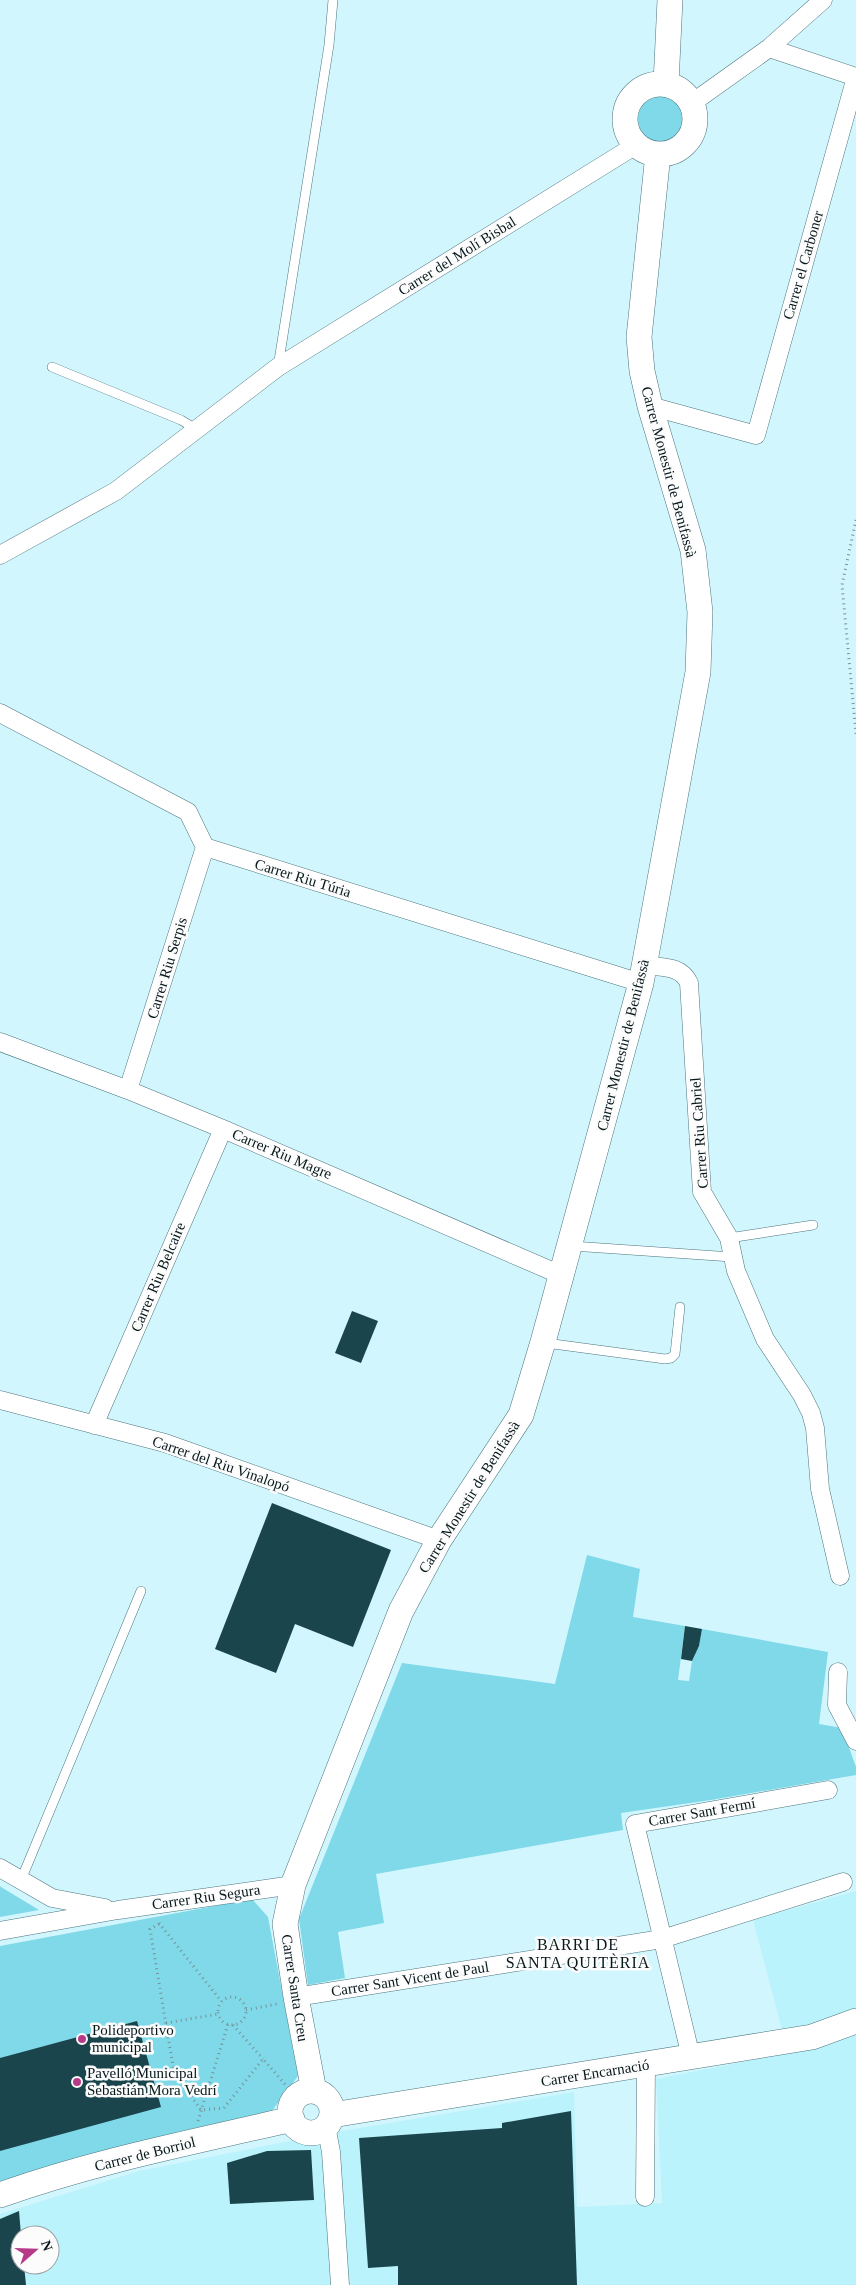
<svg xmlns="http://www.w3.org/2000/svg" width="856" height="2285" font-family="Georgia,serif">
<rect width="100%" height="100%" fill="#d2f6fd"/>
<path fill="#bbf3fd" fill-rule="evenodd" d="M856 1891V2285H0V2214L139 2171 330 2133 574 2092 577 2207 662 2203 656 2079 788 2053 753 1920ZM20 2235H50V2265H20Z"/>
<path fill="#7fd9e9" d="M638 119a23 23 0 1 1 46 0a23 23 0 1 1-46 0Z
M587 1555 640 1569 633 1617 685 1626 678 1680 689 1681 692 1661 699 1646 702 1629 828 1652 819 1724 842 1728 856 1767V1775L711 1800 621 1813 623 1830 376 1874 384 1923 338 1932 345 1978 308 1985 299 1919 402 1663 555 1684Z
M0 1886 1 1887 39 1910 0 1917Z
M252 1899 268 1917 298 2076 272 2111 177 2132 0 2185V1946Z"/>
<path fill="#1b454c" d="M352 1311 378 1321 361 1363 335 1353Z
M272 1503 391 1550 353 1647 295 1624 276 1673 215 1649Z
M685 1626 702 1629 699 1646 692 1661 681 1659Z
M137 2021 161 2107 0 2151V2058Z
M571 2111 577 2285H398V2266L368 2268 359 2138 502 2128V2123Z
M311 2150 314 2200 230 2204 227 2163 267 2151Z
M19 2211 21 2235 20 2265H24L26 2285H0V2219Z"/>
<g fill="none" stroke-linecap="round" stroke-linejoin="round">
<defs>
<path id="lane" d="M52 367 181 420 196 429
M278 367 329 45 333 0
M729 1238 813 1225
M572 1246 732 1257
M546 1343 665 1359 671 1358 675 1354 680 1307
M21 1880 141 1591"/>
<path id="street" d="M692 103 769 48 823 0
M650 406 756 435 856 77 769 48
M0 555 116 491 278 367 636 145
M0 713 188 812 205 847 641 983
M644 965C662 968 681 965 689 983L702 1192 729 1238 736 1271 765 1339 802 1395 811 1413 815 1428 820 1489 840 1576
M0 1042 128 1090 223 1129 561 1275
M128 1090 205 847
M0 1400 165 1443 439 1540
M94 1425 223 1129
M838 1672 837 1705 856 1741
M0 1868 52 1898 105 1908
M0 1931 118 1910 293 1885
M296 1997 662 1939 843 1882
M691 2057 635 1824 828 1790
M326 2126 331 2152 340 2285
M645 2197 646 2065"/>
<path id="secondary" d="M625 119a35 35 0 1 1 70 0a35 35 0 1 1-70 0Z
M666 84 670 0
M314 2091 296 1997 285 1924 293 1885 401 1611 439 1540 521 1415 543 1342 641 983 698 672 700 612 693 550 650 406 642 371 639 337 658 154
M290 2112a21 21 0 1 1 42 0a21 21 0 1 1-42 0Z
M332 2115 812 2037 856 2021
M0 2195C95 2161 194 2142 292 2119"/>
</defs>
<use href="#lane" stroke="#4c757d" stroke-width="10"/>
<use href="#street" stroke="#4c757d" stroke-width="19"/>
<use href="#secondary" stroke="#4c757d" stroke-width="26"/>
<path stroke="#779297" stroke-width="3" stroke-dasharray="1 4" stroke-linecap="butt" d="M856 520 842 585 856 734
M159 1923 221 2001
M159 1924 150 1929 174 2072 201 2110 224 2108
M218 2011a14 14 0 1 1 28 0a14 14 0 1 1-28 0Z
M246 2010 277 2004
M166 2023 218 2014
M233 2025 263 2059
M224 2108 263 2059 290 2090
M198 2121 228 2024
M300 2137 313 2141"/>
<use href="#lane" stroke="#fff" stroke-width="9"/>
<use href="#street" stroke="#fff" stroke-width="18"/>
<use href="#secondary" stroke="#fff" stroke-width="25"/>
</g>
<g fill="#b73a89" stroke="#fcfcfc" stroke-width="2">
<circle cx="82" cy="2039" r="5"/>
<circle cx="77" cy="2082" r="5"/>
</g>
<g text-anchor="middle" stroke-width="5" stroke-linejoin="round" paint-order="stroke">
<g font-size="15" fill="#07181b" stroke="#fcfcfc">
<text transform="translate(457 256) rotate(-32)" y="5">Carrer del Molí Bisbal</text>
<text transform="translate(803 265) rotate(-74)" y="5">Carrer el Carboner</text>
<text transform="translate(669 472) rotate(75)" y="5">Carrer Monestir de Benifassà</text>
<text transform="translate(303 878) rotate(17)" y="5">Carrer Riu Túria</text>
<text transform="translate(167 968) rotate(-73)" y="5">Carrer Riu Serpis</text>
<text transform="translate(623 1045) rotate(-76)" y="5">Carrer Monestir de Benifassà</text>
<text transform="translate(699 1133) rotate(-94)" y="5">Carrer Riu Cabriel</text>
<text transform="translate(282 1154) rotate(23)" y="5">Carrer Riu Magre</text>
<text transform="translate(158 1277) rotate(-67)" y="5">Carrer Riu Belcaire</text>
<text transform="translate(221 1464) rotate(19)" y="5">Carrer del Riu Vinalopó</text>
<text transform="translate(469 1497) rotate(-58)" y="5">Carrer Monestir de Benifassà</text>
<text transform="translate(702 1812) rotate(-10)" y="5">Carrer Sant Fermí</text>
<text transform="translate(206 1897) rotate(-8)" y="5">Carrer Riu Segura</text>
<text transform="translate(410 1979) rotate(-9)" y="5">Carrer Sant Vicent de Paul</text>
<text transform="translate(295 1988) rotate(81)" y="5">Carrer Santa Creu</text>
<text transform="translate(595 2073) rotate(-9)" y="5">Carrer Encarnació</text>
<text transform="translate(145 2154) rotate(-14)" y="5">Carrer de Borriol</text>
</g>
<g font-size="15" fill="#07181b" stroke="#fcfcfc" text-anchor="start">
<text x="92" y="2035">Polideportivo<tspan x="92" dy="17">municipal</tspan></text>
<text x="87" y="2078">Pavelló Municipal<tspan x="87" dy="17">Sebastián Mora Vedrí</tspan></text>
</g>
<g font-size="16" letter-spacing="1" fill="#07181b" stroke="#fcfcfc">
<text x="578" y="1950">BARRI DE<tspan x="578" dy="18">SANTA QUITÈRIA</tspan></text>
</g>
</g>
<g transform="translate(35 2250) rotate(70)"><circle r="24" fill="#fcfcfc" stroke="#9aa1a2"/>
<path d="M0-4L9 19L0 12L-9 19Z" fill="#b73a89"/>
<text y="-8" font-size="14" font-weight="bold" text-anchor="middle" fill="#07181b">N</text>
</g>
</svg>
